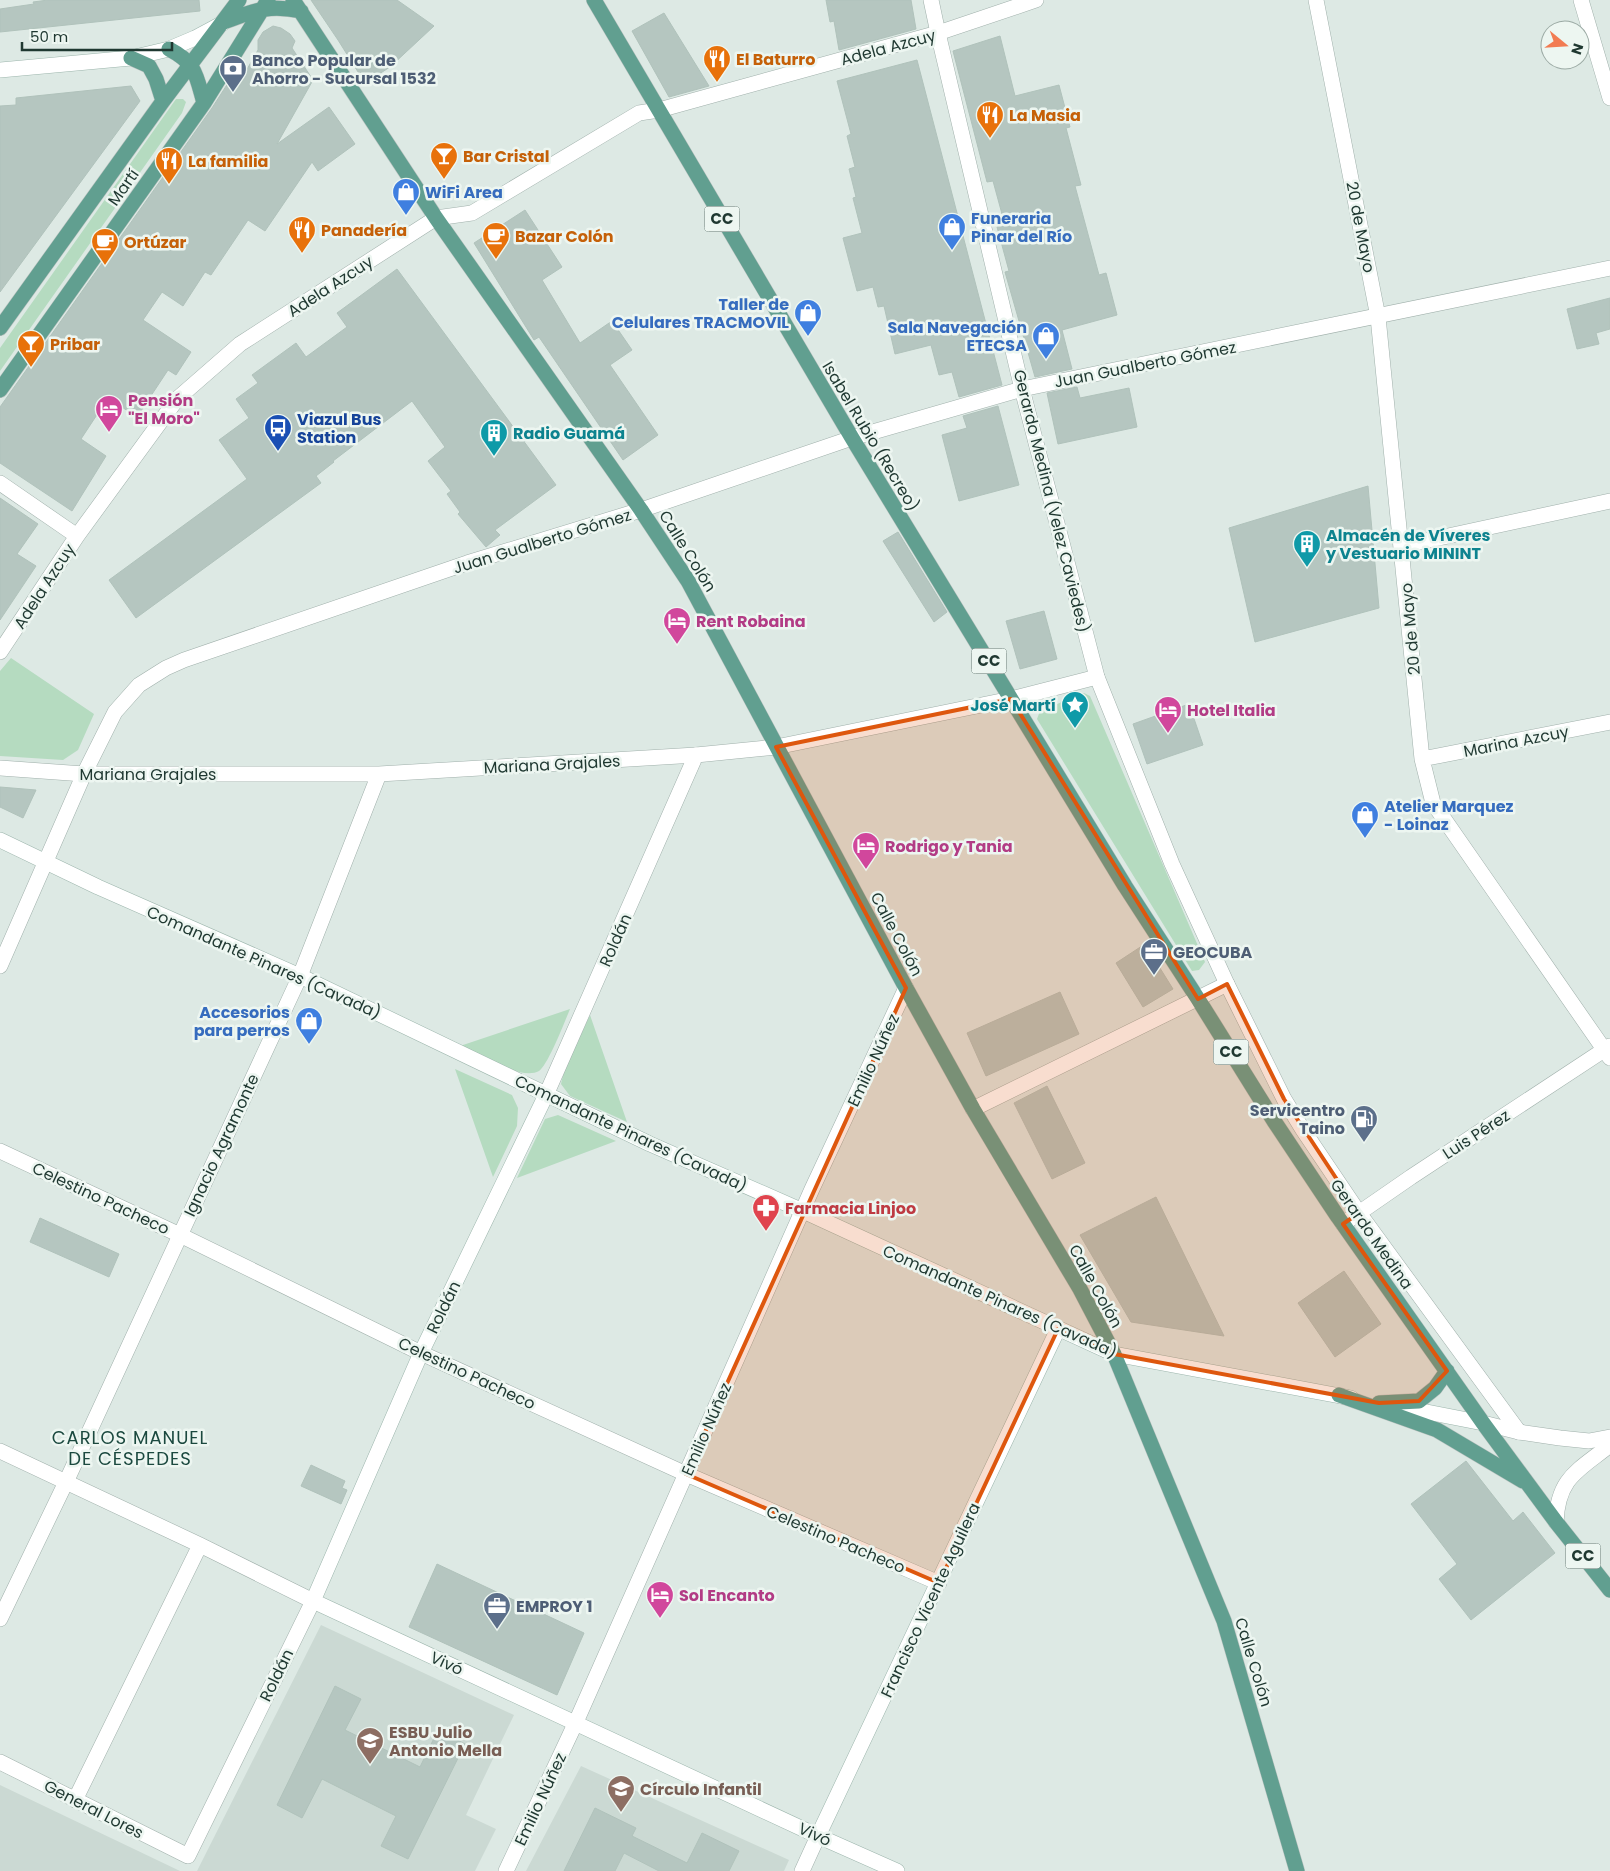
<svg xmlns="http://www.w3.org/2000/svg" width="1610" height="1871" font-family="Poppins,sans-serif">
<rect width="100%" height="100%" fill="#dde9e4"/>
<path fill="#cbd9d3" d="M321 1625 514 1715 466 1815 496 1829 475 1871H197Z
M581 1766 789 1860 784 1871H526Z
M0 1785 180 1871H0Z"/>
<path fill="#b5dbc0" d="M176 99H183L186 102 182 113 0 371V348Z
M11 658 94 714 78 750 63 760 0 756V671Z
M1084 693 1090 696 1205 962 1199 970 1192 971 1037 719 1040 711Z
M570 1009C565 1021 548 1065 539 1071 521 1081 477 1054 460 1046Z
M590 1015 627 1122 570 1096 561 1084 564 1071Z
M455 1069 512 1095 518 1108 517 1126 493 1177Z
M558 1115 616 1141 517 1178 545 1119Z"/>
<path fill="#b5c6c0" stroke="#b0c2bb" d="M48 0H199L200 11 0 32V9L34 4 33 2Z
M311 0H397L434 26 390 67 365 83 338 40Z
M826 0H911L916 29 839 50 834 21 830 22Z
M664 13 709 86 669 97 632 31Z
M273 26 281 28 290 34 295 41 292 48 313 80 277 144 329 107 355 144 318 171 312 162 265 231 248 220 211 275 205 272 183 306 162 292 143 320 191 352 176 375 168 370 137 417 108 398 81 439 106 456 72 511 0 463V407L212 108 239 66 246 71 258 50V40L263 32Z
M1000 36 1015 96 1059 85 1070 127 1066 128 1081 185 1075 186 1099 275 1106 273 1117 315 1062 330 1072 369 1035 377 1005 272 1009 271 997 227 1005 225 993 181 987 182 953 51Z
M917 60 1002 385 959 397 952 372 939 375 931 345 895 354 884 306 878 307 873 287 857 291 843 238 862 233 853 198 856 197 849 169 855 167 847 136 851 134 837 81Z
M131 86 140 101 0 292V106L16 105V98Z
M525 210 562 267 542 280 580 343 612 321 632 350 610 365 658 435 623 460 539 337 534 340 474 243Z
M397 269 556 485 495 530 500 535 486 547 458 514 460 512 447 494 451 491 428 461 445 447 412 401 333 461 334 462 316 476 321 483 136 618 109 580 247 479 219 440 249 418 236 399 258 383 252 375 296 343 306 357 347 327 337 313Z
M1610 298V329L1596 333 1599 344 1577 349 1567 309Z
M1077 387 1080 398 1129 388 1137 427 1058 444 1047 393Z
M998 406 1019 485 959 501 942 435 967 428 963 416Z
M1368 486 1379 608 1255 642 1229 528Z
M0 498 38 524 17 554 36 566 0 620Z
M898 532 947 612 934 622 883 541Z
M1044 611 1057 659 1020 669 1006 621Z
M1189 704 1203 745 1147 764 1133 724Z
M0 787 36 790 23 818 0 807Z
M1145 944 1173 989 1143 1007 1116 963Z
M1060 992 1079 1034 986 1076 967 1033Z
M1047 1086 1085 1163 1052 1179 1014 1103Z
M1156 1197 1224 1336 1131 1322 1080 1235Z
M40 1218 119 1254 109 1277 30 1242Z
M1344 1271 1381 1324 1335 1357 1298 1303Z
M1466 1461 1513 1521 1523 1512 1555 1553 1471 1620 1439 1579 1457 1564 1411 1504Z
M311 1465 345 1481 342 1488 347 1490 341 1504 301 1486Z
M437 1564 584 1633 557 1695 409 1627Z
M335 1686 361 1699 345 1730 420 1767 438 1730 465 1744 408 1859 381 1846 396 1816 322 1779 302 1818 277 1805Z
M595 1808 636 1828 632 1836 687 1863 702 1833 739 1851 729 1871H659L624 1853 615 1871H564Z"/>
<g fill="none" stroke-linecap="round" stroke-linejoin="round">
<defs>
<path id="minor" d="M1316 0 1378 317 1422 759 1433 803 1610 1058
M1581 0 1610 98
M0 483 77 536
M1402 546 1610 501
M0 652 77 536 177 399 240 344 436 218 472 213 639 113 659 110 938 33 1036 0
M1011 699 1097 677
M1422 759 1610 722
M0 768 84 774H379L696 755
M0 966 84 774 115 712 139 685 166 668 184 660 467 563 641 510 852 438 1022 389 1610 268
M1227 984 1284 1099 1303 1130 1359 1213 1519 1432
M0 1151 180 1235 421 1353 686 1474 939 1583
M1343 1224 1411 1177 1610 1046
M0 1451 200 1545 313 1601 188 1856 0 1762
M1556 1522C1558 1477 1578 1471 1610 1445
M0 1619 66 1482 300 976 379 774
M75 1800 200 1545
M506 1871 576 1722 812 1189 906 988
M802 1871 818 1836"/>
<path id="tertiary" d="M931 0 938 33 1022 389 1097 677 1172 864 1227 984 973 1109
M546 1095 696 755 776 747 1011 699
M1483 1423 1519 1432 1560 1438 1589 1441 1610 1437"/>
<path id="secondary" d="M0 70 131 58 169 49 195 38 223 23
M0 840 98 887 300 976 650 1144 803 1211 1114 1354 1351 1398
M546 1095 421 1353 313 1601 818 1836 897 1871
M1391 1405 1483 1423
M818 1836 1058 1329"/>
<path id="primary" d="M293 0 436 218 641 510 688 581 906 988 973 1109 1080 1289 1114 1354 1224 1621 1297 1871
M594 0 852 438 1125 886 1198 999 1274 1121 1338 1217 1483 1423 1556 1522 1610 1590
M224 22C254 11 268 4 301 11
M169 49C196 63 196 75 204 103
M131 58 149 66 156 79 163 101
M0 328 163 101 239 0
M0 390 204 103 268 0
M1339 1395 1437 1430 1523 1481
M1379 1403 1419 1401 1435 1388 1447 1371"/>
</defs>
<use href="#minor" stroke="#a0b0ab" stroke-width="16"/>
<use href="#tertiary" stroke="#a0b0ab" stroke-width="16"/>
<use href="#secondary" stroke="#9cb5ac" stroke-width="16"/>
<use href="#primary" stroke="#bcc3c1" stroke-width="16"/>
<use href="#minor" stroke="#fff" stroke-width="15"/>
<use href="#tertiary" stroke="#fff" stroke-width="15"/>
<use href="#secondary" stroke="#fff" stroke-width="15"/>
<use href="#primary" stroke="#619f90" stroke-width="15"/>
</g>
<path fill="#de570e" fill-opacity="0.2" stroke="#de570e" stroke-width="4" stroke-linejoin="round" d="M1011 699 1198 999 1227 984 1284 1099 1359 1213 1343 1224 1447 1371 1419 1401 1379 1403 1114 1354 1058 1329 939 1583 686 1474 906 988 776 747Z"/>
<defs>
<symbol id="restaurant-pin" viewBox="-11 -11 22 30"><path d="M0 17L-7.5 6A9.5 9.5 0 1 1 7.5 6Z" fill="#e8710a" stroke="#edf6f1"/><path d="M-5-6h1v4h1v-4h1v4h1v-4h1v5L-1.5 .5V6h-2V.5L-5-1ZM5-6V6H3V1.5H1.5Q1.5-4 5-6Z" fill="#fff"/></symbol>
<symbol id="bank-pin" viewBox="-11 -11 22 30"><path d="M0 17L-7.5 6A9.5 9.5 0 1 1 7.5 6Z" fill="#5c6f8a" stroke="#edf6f1"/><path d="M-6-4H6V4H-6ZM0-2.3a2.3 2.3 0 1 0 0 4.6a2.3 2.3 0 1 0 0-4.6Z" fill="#fff"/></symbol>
<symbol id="bar-pin" viewBox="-11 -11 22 30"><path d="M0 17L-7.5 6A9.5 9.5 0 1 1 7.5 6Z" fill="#e8710a" stroke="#edf6f1"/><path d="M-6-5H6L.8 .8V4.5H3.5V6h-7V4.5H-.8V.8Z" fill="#fff"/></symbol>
<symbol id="shop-pin" viewBox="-11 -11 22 30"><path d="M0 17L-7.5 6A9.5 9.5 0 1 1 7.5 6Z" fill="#3f7fe0" stroke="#edf6f1"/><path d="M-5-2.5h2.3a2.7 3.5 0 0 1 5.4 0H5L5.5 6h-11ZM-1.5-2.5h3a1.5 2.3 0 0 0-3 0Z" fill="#fff"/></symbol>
<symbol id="cafe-pin" viewBox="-11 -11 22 30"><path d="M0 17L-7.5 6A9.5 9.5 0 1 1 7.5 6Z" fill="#e8710a" stroke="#edf6f1"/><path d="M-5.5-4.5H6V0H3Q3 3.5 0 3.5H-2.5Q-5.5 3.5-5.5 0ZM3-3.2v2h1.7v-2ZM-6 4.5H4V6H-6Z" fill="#fff"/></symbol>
<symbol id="hotel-pin" viewBox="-11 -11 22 30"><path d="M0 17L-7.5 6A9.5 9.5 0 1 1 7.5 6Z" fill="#d1479c" stroke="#edf6f1"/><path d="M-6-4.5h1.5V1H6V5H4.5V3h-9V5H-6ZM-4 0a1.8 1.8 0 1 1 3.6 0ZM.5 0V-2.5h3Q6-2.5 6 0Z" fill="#fff"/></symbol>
<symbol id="bus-pin" viewBox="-11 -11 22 30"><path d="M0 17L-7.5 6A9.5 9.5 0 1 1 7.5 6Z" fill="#1a4fb4" stroke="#edf6f1"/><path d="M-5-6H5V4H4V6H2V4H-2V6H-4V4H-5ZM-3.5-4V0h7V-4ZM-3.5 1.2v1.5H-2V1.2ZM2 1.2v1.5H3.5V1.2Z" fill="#fff"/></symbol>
<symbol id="building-pin" viewBox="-11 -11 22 30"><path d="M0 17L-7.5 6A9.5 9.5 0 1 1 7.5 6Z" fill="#0f9aa8" stroke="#edf6f1"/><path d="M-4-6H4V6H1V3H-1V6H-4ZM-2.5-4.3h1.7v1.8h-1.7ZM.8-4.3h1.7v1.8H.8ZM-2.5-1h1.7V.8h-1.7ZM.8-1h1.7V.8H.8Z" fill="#fff"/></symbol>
<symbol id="sight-pin" viewBox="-11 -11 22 30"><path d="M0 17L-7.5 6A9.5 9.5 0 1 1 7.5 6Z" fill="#0f9aa8" stroke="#edf6f1"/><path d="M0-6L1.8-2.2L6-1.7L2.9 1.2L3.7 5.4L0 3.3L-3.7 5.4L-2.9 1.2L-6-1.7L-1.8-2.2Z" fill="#fff"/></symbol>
<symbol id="office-pin" viewBox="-11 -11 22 30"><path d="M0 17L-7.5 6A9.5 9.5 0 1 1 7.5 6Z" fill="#5c6f8a" stroke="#edf6f1"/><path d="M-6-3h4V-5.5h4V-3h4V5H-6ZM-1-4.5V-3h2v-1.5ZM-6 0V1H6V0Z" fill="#fff"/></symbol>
<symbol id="fuel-pin" viewBox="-11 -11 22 30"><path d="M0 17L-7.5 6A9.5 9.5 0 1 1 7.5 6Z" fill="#5c6f8a" stroke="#edf6f1"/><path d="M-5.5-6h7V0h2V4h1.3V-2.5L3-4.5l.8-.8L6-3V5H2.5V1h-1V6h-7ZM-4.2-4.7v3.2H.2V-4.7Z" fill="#fff"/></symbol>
<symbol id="pharmacy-pin" viewBox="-11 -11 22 30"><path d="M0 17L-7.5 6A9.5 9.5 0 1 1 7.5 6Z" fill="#e0444e" stroke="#edf6f1"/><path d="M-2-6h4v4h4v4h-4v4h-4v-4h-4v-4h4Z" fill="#fff"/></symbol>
<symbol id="school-pin" viewBox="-11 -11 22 30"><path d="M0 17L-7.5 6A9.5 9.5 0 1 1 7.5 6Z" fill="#8d6e63" stroke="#edf6f1"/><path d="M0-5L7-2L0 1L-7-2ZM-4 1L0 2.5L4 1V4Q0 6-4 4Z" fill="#fff"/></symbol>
</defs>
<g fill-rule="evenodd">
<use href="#restaurant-pin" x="701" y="43" width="32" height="43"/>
<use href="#bank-pin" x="217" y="53" width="32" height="43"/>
<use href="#restaurant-pin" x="974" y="99" width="32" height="43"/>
<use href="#bar-pin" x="428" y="140" width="32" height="43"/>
<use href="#restaurant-pin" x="153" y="145" width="32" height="43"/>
<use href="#shop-pin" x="390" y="176" width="32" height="43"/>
<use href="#shop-pin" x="936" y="211" width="32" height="43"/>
<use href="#restaurant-pin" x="286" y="214" width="32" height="43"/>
<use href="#cafe-pin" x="480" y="220" width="32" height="43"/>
<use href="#cafe-pin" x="89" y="226" width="32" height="43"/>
<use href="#shop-pin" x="792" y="297" width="32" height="43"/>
<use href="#shop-pin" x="1030" y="320" width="32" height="43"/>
<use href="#bar-pin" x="15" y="328" width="32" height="43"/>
<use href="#hotel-pin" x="93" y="393" width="32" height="43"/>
<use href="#bus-pin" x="262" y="412" width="32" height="43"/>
<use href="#building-pin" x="478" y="417" width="32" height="43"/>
<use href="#building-pin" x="1291" y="528" width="32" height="43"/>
<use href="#hotel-pin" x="661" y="605" width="32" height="43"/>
<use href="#sight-pin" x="1059" y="689" width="32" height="43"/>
<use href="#hotel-pin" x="1152" y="694" width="32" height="43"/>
<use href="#shop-pin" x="1349" y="799" width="32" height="43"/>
<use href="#hotel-pin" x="850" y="830" width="32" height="43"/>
<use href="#office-pin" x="1138" y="936" width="32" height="43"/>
<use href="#shop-pin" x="293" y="1005" width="32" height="43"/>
<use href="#fuel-pin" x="1348" y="1103" width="32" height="43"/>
<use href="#pharmacy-pin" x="750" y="1192" width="32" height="43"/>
<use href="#hotel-pin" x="644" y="1579" width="32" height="43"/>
<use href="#office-pin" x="481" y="1590" width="32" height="43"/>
<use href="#school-pin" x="354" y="1725" width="32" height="43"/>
<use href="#school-pin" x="605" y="1773" width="32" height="43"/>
</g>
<g text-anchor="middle" stroke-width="5" stroke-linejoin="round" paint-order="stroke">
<g fill="#edf6f1" stroke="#5d716b" stroke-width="1">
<rect x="704.5" y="206.5" width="35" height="25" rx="4"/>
<rect x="971.5" y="648.5" width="35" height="25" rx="4"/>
<rect x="1213.5" y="1039.5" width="35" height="25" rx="4"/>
<rect x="1565.5" y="1543.5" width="35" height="25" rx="4"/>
</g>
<g font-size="15" font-weight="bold" fill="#1f3831">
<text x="722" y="224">CC</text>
<text x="989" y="666">CC</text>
<text x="1231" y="1057">CC</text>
<text x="1583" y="1561">CC</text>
</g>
<g font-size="16" fill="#1f3831" stroke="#edf6f1">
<text transform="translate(888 47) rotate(-15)" y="6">Adela Azcuy</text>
<text transform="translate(123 187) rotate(-55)" y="6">Martí</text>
<text transform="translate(1361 227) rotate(79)" y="6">20 de Mayo</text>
<text transform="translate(330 286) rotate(-33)" y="6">Adela Azcuy</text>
<text transform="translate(1145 364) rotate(-11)" y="6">Juan Gualberto Gómez</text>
<text transform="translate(871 436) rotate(59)" y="6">Isabel Rubio (Recreo)</text>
<text transform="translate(1052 501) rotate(76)" y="6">Gerardo Medina (Velez Caviedes)</text>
<text transform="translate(542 541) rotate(-17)" y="6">Juan Gualberto Gómez</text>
<text transform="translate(688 551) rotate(58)" y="6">Calle Colón</text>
<text transform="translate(44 586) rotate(-57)" y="6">Adela Azcuy</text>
<text transform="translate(1410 629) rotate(-95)" y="6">20 de Mayo</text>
<text transform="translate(1516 741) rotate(-11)" y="6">Marina Azcuy</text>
<text transform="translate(552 764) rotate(-3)" y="6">Mariana Grajales</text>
<text x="148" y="780">Mariana Grajales</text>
<text transform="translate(897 934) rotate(62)" y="6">Calle Colón</text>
<text transform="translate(615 940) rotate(-66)" y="6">Roldán</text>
<text transform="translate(264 962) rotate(24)" y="6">Comandante Pinares (Cavada)</text>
<text transform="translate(873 1060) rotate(-65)" y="6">Emilio Núñez</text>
<text transform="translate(631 1133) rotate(25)" y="6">Comandante Pinares (Cavada)</text>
<text transform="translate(1476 1134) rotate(-33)" y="6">Luis Pérez</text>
<text transform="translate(221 1145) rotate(-65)" y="6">Ignacio Agramonte</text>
<text transform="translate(101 1198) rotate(25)" y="6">Celestino Pacheco</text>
<text transform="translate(1372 1234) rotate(55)" y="6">Gerardo Medina</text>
<text transform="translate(1096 1286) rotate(61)" y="6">Calle Colón</text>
<text transform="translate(1000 1301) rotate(24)" y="6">Comandante Pinares (Cavada)</text>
<text transform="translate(443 1307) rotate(-64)" y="6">Roldán</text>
<text transform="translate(467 1373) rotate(25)" y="6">Celestino Pacheco</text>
<text transform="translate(706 1429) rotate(-66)" y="6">Emilio Núñez</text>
<text transform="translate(836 1539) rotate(23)" y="6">Celestino Pacheco</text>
<text transform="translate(930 1600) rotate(-65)" y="6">Francisco Vicente Aguilera</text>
<text transform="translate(1254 1662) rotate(73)" y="6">Calle Colón</text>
<text transform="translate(447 1663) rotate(25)" y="6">Vivó</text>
<text transform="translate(276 1675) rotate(-64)" y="6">Roldán</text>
<text transform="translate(540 1799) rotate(-65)" y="6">Emilio Núñez</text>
<text transform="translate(94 1809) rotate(27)" y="6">General Lores</text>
<text transform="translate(815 1834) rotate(25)" y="6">Vivó</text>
</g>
<g font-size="16" font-weight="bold" fill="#c56008" stroke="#edf6f1" text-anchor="start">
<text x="736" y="65">El Baturro</text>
<text x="1009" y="121">La Masia</text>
<text x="463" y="162">Bar Cristal</text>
<text x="188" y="167">La familia</text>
<text x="321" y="236">Panadería</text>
<text x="515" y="242">Bazar Colón</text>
<text x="124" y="248">Ortúzar</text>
<text x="50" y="350">Pribar</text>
</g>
<g font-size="16" font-weight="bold" fill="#4e5e75" stroke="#edf6f1" text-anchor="start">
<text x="252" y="66">Banco Popular de<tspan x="252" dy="18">Ahorro - Sucursal 1532</tspan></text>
<text x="1173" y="958">GEOCUBA</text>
<text x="1345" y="1116" text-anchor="end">Servicentro<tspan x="1345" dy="18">Taino</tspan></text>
<text x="516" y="1612">EMPROY 1</text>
</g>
<g font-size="16" font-weight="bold" fill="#366cbe" stroke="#edf6f1" text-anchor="start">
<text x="425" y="198">WiFi Area</text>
<text x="971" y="224">Funeraria<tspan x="971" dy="18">Pinar del Río</tspan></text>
<text x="789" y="310" text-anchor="end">Taller de<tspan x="789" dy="18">Celulares TRACMOVIL</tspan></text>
<text x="1027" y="333" text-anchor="end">Sala Navegación<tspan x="1027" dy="18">ETECSA</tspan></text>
<text x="1384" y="812">Atelier Marquez<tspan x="1384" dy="18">- Loinaz</tspan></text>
<text x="290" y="1018" text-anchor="end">Accesorios<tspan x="290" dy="18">para perros</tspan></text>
</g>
<g font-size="16" font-weight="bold" fill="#b23c85" stroke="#edf6f1" text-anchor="start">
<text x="128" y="406">Pensión<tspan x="128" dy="18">"El Moro"</tspan></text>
<text x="696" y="627">Rent Robaina</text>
<text x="1187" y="716">Hotel Italia</text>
<text x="885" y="852">Rodrigo y Tania</text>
<text x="679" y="1601">Sol Encanto</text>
</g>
<g font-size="16" font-weight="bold" fill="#164399" stroke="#edf6f1" text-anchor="start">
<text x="297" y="425">Viazul Bus<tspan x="297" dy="18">Station</tspan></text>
</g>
<g font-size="16" font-weight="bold" fill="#0d838f" stroke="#edf6f1" text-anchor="start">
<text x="513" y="439">Radio Guamá</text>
<text x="1326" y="541">Almacén de Víveres<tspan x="1326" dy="18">y Vestuario MININT</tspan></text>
<text x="1056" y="711" text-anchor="end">José Martí</text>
</g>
<g font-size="16" font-weight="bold" fill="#be3a42" stroke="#edf6f1" text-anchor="start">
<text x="785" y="1214">Farmacia Linjoo</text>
</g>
<g font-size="16" font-weight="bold" fill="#785e54" stroke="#edf6f1" text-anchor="start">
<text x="389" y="1738">ESBU Julio<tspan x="389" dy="18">Antonio Mella</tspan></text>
<text x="640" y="1795">Círculo Infantil</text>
</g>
<g font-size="18" letter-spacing="1" fill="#1b493f" stroke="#edf6f1">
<text x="130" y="1444">CARLOS MANUEL<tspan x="130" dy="21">DE CÉSPEDES</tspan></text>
</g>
</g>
<g transform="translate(1565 45) rotate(108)"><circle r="24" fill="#edf6f1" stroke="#9baaa4"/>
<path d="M0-4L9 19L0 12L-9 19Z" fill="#f27b52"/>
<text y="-8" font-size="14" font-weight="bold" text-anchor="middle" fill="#1f3831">N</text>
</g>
<path d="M22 42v8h150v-8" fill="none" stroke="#1f3831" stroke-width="2.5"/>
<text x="30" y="42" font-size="15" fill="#1f3831" stroke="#edf6f1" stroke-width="4" paint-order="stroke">50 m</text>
</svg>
